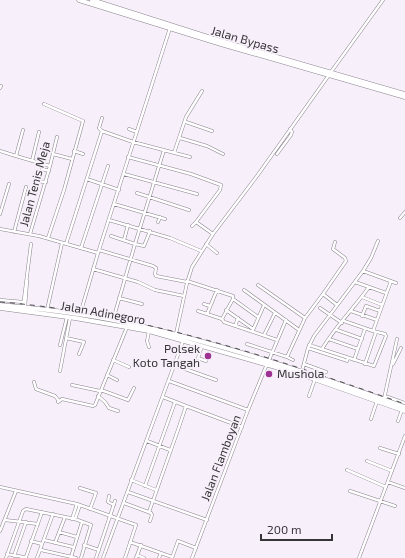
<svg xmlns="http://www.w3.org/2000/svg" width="405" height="558" font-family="'Exo 2',sans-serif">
<rect width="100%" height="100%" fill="#f7effa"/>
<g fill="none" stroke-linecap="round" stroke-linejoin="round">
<defs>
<path id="minor" d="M331 72 383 0
M0 88 1 86
M44 104 83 121 64 190 48 238
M186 122 212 131
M129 129 137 132
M23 130 16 156 50 166
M102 131 99 128 102 118
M180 138 207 146 223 154
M0 151 16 156
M74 151 83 154
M174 153 186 117 202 91
M53 154 72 159
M277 154 291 135 292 132 290 129
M128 157 191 174 221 185 220 190 196 222
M32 161 39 132
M42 169 49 171
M124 174 197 194
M87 179 119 190
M35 181 46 182
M137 193 189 210
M114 204 165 219
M0 214 9 184
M400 218 405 212
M109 220 170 238 201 251
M158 222 160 217
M192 226 196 222 213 234
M0 229 39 236 98 253
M14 232 26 187
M30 234 50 166 57 137
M111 236 135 244 144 246 150 231
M124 240 128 225
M335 242 333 249 345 258 346 261 323 294 337 305
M66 244 102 131 133 142 190 157
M206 244 217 253
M81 248 108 166
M99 250 153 266 156 268 155 274 156 276 187 282
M93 269 138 282 155 290 184 296
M363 271 396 283
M187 281 233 296V299L222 319 224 322 277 340
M355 282 386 293
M258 285 305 318
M217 290 207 314 222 319
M244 290 299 330
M362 297 382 305
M119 298 142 304
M233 299 258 317
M0 300 23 302
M204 304 210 306
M23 307 31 244
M25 307 27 281
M320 308 342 323
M47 310 62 243
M226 310 253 329
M81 311 98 253 170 28
M198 311 207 314
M351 311 377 320
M362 316 366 306 380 311
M113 320 135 244 164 150
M344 321 373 331 391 281
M235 326 238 318
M253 330 264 305
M337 330 362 339
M149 331 147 341 149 347
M176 334 187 283 192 267 213 234 257 176 329 75
M264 335 275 313
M66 338 84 342 79 354
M329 339 358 349
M247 344 287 357 305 318 323 294
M60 345 67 317
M309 345 374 366 386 336 385 334 373 331
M202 346 198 358 206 361
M308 348 345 360 347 361 348 358
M322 349C335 327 354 308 369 287
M287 357 293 360
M113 360 129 367
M269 360 286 320
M354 360 365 329
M304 364 326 372
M365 364 376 332
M393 364 401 348
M174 365 216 380
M60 371 70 318
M302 371 308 348 314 336 363 271 371 258 378 241
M107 375 117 380
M169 381 248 410
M34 382 36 389 55 396 59 401
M72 385 100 391
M101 390 128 400 134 388
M98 396 105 402 109 408 118 411
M309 396 315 379
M385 396 405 403
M384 399 397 339
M58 402 62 399 93 406 95 405 127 327
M186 406 242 427
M371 419 377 401
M398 421 402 410
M147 441 170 450
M380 448 399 454
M367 461 392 471
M347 470 386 487
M131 480 156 490
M388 482 405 488
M145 486 175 402
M0 487 77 504 136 525 125 558
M80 488 96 493 90 509
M350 491 395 506
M128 492 207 520
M109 496 108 502 114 505
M124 503 151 513 152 515 150 521
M149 512 179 427 186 406 163 397
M72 519 77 504
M75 519 80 505
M5 520 38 524
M0 531 16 491
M59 532 77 537
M44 540 73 547
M31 541 42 544
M130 542 172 557
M55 543 65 517
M84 545 99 550
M41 550 76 558
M7 554 23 557H26L42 512
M137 555 144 558
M14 556 26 522
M71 557 82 522
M6 558 23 511 26 509 75 519 91 525 81 558
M37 558 53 514
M96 558 115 501
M103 558 183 341
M136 558 141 545
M159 558 161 553
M172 558 178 541 196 548
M192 558 248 410 267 364
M359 558 405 436"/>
<path id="highway" d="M79 0 221 44 405 97
M92 0 211 38 405 94
M0 305C44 309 89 314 132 324 225 345 315 375 405 407
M0 308 75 318 149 331 300 374 405 411"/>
</defs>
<use href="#minor" stroke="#8a838d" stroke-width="3.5"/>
<use href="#highway" stroke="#8a838d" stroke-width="5"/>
<use href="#minor" stroke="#fff" stroke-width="2.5"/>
<use href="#highway" stroke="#fff" stroke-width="4"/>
<path stroke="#504d51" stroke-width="1" stroke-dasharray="5 5" stroke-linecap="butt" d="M0 302C140 313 274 358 405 404"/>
</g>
<g fill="#9d3293" stroke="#f7effa" stroke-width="1.5">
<circle cx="208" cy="356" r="4"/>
<circle cx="269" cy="374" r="4"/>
</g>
<g text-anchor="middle" stroke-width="3.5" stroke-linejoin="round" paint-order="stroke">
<g font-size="12" fill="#373438" stroke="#f7effa">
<text transform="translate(245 40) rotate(16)" y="4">Jalan Bypass</text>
<text transform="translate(35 184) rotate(-75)" y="4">Jalan Tenis Meja</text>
<text transform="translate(103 313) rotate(10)" y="4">Jalan Adinegoro</text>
<text transform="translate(221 458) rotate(-69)" y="4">Jalan Flamboyan</text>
</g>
<g font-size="12" fill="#373438" stroke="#f7effa" text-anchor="end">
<text x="200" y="353">Polsek<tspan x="200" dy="14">Koto Tangah</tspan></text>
<text x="277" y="378" text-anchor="start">Mushola</text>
</g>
</g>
<path d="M261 534v6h71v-6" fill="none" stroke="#373438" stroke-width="2"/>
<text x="267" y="534" font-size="12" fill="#373438" stroke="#f7effa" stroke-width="3" paint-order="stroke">200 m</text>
</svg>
